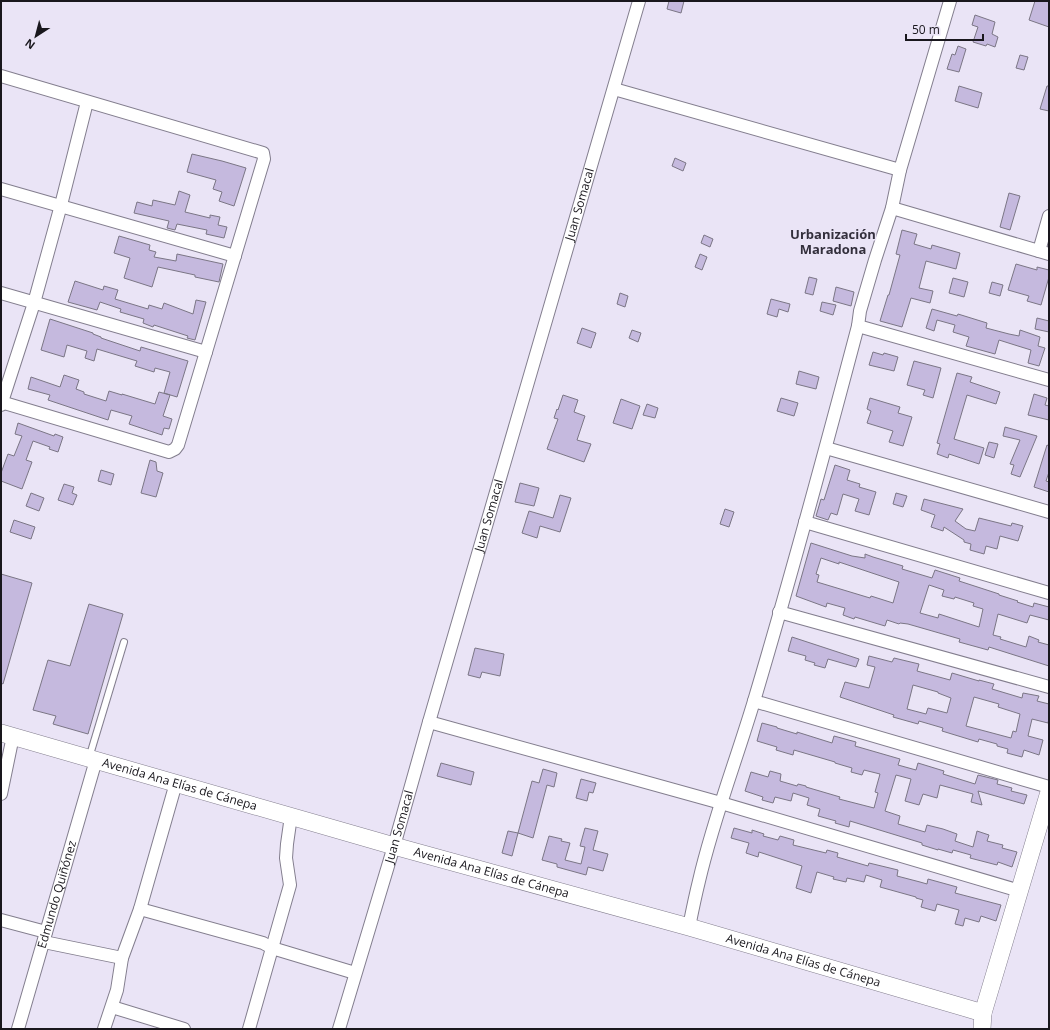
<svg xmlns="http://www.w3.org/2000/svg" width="1050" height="1030" font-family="'Open Sans',sans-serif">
<rect width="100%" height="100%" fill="#eae4f6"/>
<path fill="#c5b9de" stroke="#7b7685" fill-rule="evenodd" d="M669 1H684L681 13 667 9Z
M1035 1H1049V27L1029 20Z
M975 15 995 22 992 34 998 37 995 47 987 44 986 46 973 42 978 27 972 25Z
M958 46 966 49 959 72 947 69 952 54 955 55Z
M1020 55 1028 57 1024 70 1016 68Z
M959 86 982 93 978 108 955 101Z
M1047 86H1049V111L1040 109Z
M192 154 222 161 246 168 234 206 219 201 222 192 213 189 216 180 187 172Z
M675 158 686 163 683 171 672 166Z
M179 191 190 195 185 212 210 218V215L220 217 218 225 227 227 224 238 206 234 207 230 177 224 175 230 167 228 169 221 134 213 137 202 152 206 153 200 175 205Z
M1009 193 1020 196 1010 230 1000 227Z
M902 230 917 234 914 244 931 249 932 245 960 253 956 269 926 261 919 288 933 291 930 303 911 298 902 327 880 321 888 295H889L900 255 896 254Z
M704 235 713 239 710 247 701 243Z
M119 236 150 245 149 250 156 252 154 257 176 261 177 254 223 264 219 282 195 277V275L158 267 152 287 124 278 130 258 114 253Z
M700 254 707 257 702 270 695 267Z
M1016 264 1037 270V267L1049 270V277L1041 305 1027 301 1029 296 1008 290Z
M809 277 817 279 813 295 805 293Z
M953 278 968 282 964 297 949 293Z
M75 281 103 290 104 286 118 290 115 299 148 309 149 305 162 309 164 303 193 314 196 300 206 302 195 340 187 338 188 336 154 325 153 327 143 323 144 319 120 312 121 309 100 302 97 310 68 302Z
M992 282 1003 285 1000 296 989 293Z
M836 287 854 292 851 306 833 301Z
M620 293 628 296 625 307 617 304Z
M771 299 790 304 788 312 779 309 777 317 767 314Z
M822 302 836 305 833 315 820 311Z
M932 309 957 316 958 314 987 323 986 328 1009 334 1019 336 1020 330 1040 337 1038 346 1045 348 1039 366 1028 363 1031 350 1018 346 999 340 995 354 966 346 969 337 953 332 955 325 937 320 934 331 926 328Z
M1037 318 1049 321V332L1035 329Z
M50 319 93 333V334L101 337V338L140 351 141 347 188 361 177 397 164 393 170 372 155 368 154 372 135 366 137 361 97 349 94 361 85 358 87 351 67 345 64 357 41 350Z
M582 328 596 333 591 348 577 343Z
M632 330 641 333 638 342 629 338Z
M873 352 883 355 884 353 898 357 894 371 869 365Z
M914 361 941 368 933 398 923 395 925 390 907 385Z
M799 371 819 377 816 389 796 384Z
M957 373 972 377 970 382 1000 392 996 404 967 395 954 439 984 448 979 464 949 454 948 458 937 454 940 444 937 443Z
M64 375 79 380 76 389 84 392V394L106 401 109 391 122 395V394L155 404 159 392 170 395 163 416 172 419 169 429 164 428 162 435 129 424 132 416 111 410 108 420 48 400 50 395 28 389 31 377 60 387Z
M1034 394 1047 398 1045 405 1049 406V420L1028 415Z
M563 395 578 400 574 412 585 416 577 440 591 444 584 462 547 449 558 419 554 418 557 409 558 410Z
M781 398 798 403 794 416 777 411Z
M870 398 900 407 898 413 912 417 903 446 889 442 893 431 867 423 871 411 867 409Z
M621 399 640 406 632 429 613 423Z
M647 404 658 408 655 418 643 415Z
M18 423 54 436 55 434 63 437 58 452 49 449 50 447 33 441 26 460 32 462 22 489 1 481V473L8 454 14 456 22 436 15 434Z
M1005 427 1037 436 1020 477 1011 474 1014 465 1010 464 1020 440 1003 436Z
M989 442 998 444 994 458 985 455Z
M1047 445 1049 446V472L1046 481 1049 482V492L1034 487Z
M150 460 156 462 157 471 163 473 156 497 141 493Z
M835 465 850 470 847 480 860 484 859 487 876 492 869 515 855 511 859 499 843 494 837 515 831 513 828 520 816 516 821 499 824 500Z
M101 470 114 474 111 485 98 481Z
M520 483 539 488 534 506 515 502Z
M64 484 74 487 72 493 77 495 73 505 58 500Z
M31 493 44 498 39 511 26 506Z
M896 493 907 496 903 507 893 504Z
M560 495 571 498 560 532 540 526 537 538 522 533 529 511 553 518Z
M924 499 963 509 955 521 966 529 975 531 979 518 1011 526 1012 523 1023 526 1018 541 1000 536 997 549 986 546 984 554 970 550 971 544 964 542V540L944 527 943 531 931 527 935 515 921 510Z
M725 509 734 512 729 527 720 524Z
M14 520 35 527 31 539 10 532Z
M811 543 852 556 865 558V554L873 557 903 566 902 569 932 578 935 570 960 578 959 581 999 594V595L1018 601 1017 602 1033 607 1034 603 1049 607V620L1030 615 1027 623 998 614 993 635 1001 637 1000 639 1026 647 1029 636 1039 640 1038 642 1049 645V666L989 647 988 650 959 642 960 639 908 624 900 623 899 624 887 620 885 626 855 617 854 619 843 615 845 608 827 603 826 607 796 596ZM821 558 839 564V562L899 582 893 603 871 596 870 598 817 582 819 575 816 574ZM929 585 944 590 942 596 954 599 955 597 974 603 973 606 983 609 979 627 939 614 938 618 920 613Z
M1 574 32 583 3 684 1 683Z
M89 604 123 614 88 734 53 724 56 716 33 710 48 660 70 666Z
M792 637 859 659 856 667 828 659 825 668 814 665 815 663 805 660 806 656 788 651Z
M475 648 504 654 500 676 482 672 480 678 468 675Z
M869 656 892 662 894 658 919 664 917 671 950 680 952 673 979 681V680L994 684 992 689 1022 698 1023 693 1039 696 1037 701 1049 704V718L1048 723 1032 719 1028 736 1043 740 1039 755 1024 750 1022 757 1007 753 1008 749 997 746V744L979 739 978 742 942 731 943 728 919 721 918 724 893 717 894 715 840 697 845 682 869 688 875 667 867 665ZM913 685 938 692V693L951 698 947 713 928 708 926 714 907 709ZM974 697 999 704 998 707 1020 714 1016 732 1013 731 1011 738 966 726Z
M762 723 777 727V728L797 734V732L832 743 834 736 856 742 855 746 900 759 898 765 916 770 918 763 944 771 943 774 975 784 978 775 998 780 997 784 1012 788 1011 791 1027 795 1024 804 978 791 982 805 971 802 973 794 940 785 937 798 923 794 919 805 905 801 911 779 896 775 885 811 900 816 898 824 925 832 927 825 943 829 957 834 955 841 973 847 977 831 989 835 987 841 1003 845 1002 848 1017 852 1012 867 998 862 997 865 970 858 971 855 953 850 952 853 938 849V850L922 845V843L850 821 849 827 835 823 836 821 818 816 820 809 807 805 809 798 793 793 791 801 775 797 773 803 762 800 763 797 745 791 751 772 768 777 770 771 781 774 780 781 797 786 798 784 806 786V787L840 797 839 799 874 808 878 793 875 792 880 774 864 770 862 775 851 772 852 768 835 763V762L794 750 793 755 776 750 777 747 757 741Z
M441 763 474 772 471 785 437 776Z
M543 769 557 773 554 787 547 785 533 838 518 833 532 781 539 783Z
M581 779 596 783 593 793 589 792 587 801 576 798Z
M585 828 598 831 593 850 608 854 603 871 588 867 586 875 557 867V864L542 860 549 836 562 839 561 841 570 843 565 860 581 864 585 847 580 846Z
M734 828 752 833V830L764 834 763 836 778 840 780 836 794 840 793 845 826 853 827 850 838 853 837 857 868 866 869 863 898 870 897 876 920 882 927 884 928 879 957 887 955 893 1001 905 996 921 981 916 979 922 965 918 963 926 955 924 959 910 937 904 935 911 921 907 923 900 916 898V897L880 887 882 880 866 875 864 882 847 878 846 882 833 879 834 877 817 872 811 893 796 888 802 866 759 852 758 857 746 853 749 843 731 838Z
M508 831 518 833 512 856 502 853Z"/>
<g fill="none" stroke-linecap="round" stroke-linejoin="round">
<defs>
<path id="service" d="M89 758 124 642"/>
<g id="minor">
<path d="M1 76 263 153 264 159 178 445 175 449 169 452 1 402"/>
<path d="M614 89 900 170"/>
<path d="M1 189 235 256"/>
<path d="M892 208 1049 254"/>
<path d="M1039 251 1049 216"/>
<path d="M1 293 206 352"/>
<path d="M858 326 1049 380"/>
<path d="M1 405 34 303 61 205 87 102"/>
<path d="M826 448 1049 512"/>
<path d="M805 522 1049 593"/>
<path d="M779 612 1049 687"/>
<path d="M754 701 1049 787"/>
<path d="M429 722 721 803 1020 891"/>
<path d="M1 794 13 736"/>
<path d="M140 909 263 943 272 948 355 973"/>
<path d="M1 920 46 932"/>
<path d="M689 927C692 912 695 897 699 881 713 820 736 761 754 701 791 577 825 451 858 326L860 311 875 260 892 208 900 170 950 1"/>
<path d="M44 942 122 958"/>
<path d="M112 1007 184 1029"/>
<path id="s1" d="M18 1029 96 760"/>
<path d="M104 1029 117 990 122 958 140 909 176 783"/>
<path d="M249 1029 290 885 286 858 287 844 291 816"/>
<path id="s2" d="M339 1029 394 846 429 722 639 1"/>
</g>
<g id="secondary">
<path id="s3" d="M1 733 394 846 689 927 983 1013"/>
<path d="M982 1029 983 1013 1049 792"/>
</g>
</defs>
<use href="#service" stroke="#837e8e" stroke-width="8"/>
<use href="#minor" stroke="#837e8e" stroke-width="14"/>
<use href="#secondary" stroke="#837e8e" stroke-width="18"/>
<use href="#service" stroke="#fff" stroke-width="6"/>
<use href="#minor" stroke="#fff" stroke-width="12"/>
<use href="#secondary" stroke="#fff" stroke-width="17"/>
</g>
<g text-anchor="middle" stroke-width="3" stroke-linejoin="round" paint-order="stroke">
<g font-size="12" fill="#19171d" stroke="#eae4f6">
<text dy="4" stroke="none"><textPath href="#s2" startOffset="859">Juan Somacal</textPath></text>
<text dy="4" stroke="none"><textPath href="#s2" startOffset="535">Juan Somacal</textPath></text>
<text dy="4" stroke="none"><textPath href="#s3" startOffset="186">Avenida Ana Elías de Cánepa</textPath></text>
<text dy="4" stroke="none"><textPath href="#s2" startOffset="211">Juan Somacal</textPath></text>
<text dy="4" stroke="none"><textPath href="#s3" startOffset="510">Avenida Ana Elías de Cánepa</textPath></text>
<text dy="4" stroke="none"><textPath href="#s1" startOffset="140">Edmundo Quiñónez</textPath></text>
<text dy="4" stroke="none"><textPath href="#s3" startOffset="834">Avenida Ana Elías de Cánepa</textPath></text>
</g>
<g font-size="13" font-weight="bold" fill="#332f3c" stroke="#eae4f6">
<text x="833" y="239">Urbanización<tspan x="833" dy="15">Maradona</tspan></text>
</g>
</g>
<rect width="1050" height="1030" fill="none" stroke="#19171d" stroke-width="4"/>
<g transform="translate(36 36) rotate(216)" stroke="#eae4f6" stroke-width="3" paint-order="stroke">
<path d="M0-3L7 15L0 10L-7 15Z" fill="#19171d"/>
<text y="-6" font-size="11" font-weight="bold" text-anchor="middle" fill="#19171d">N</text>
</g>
<path d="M906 34v6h77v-6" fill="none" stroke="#19171d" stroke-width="2"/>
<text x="912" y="34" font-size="12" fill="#19171d" stroke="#eae4f6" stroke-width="3" paint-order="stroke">50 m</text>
</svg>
